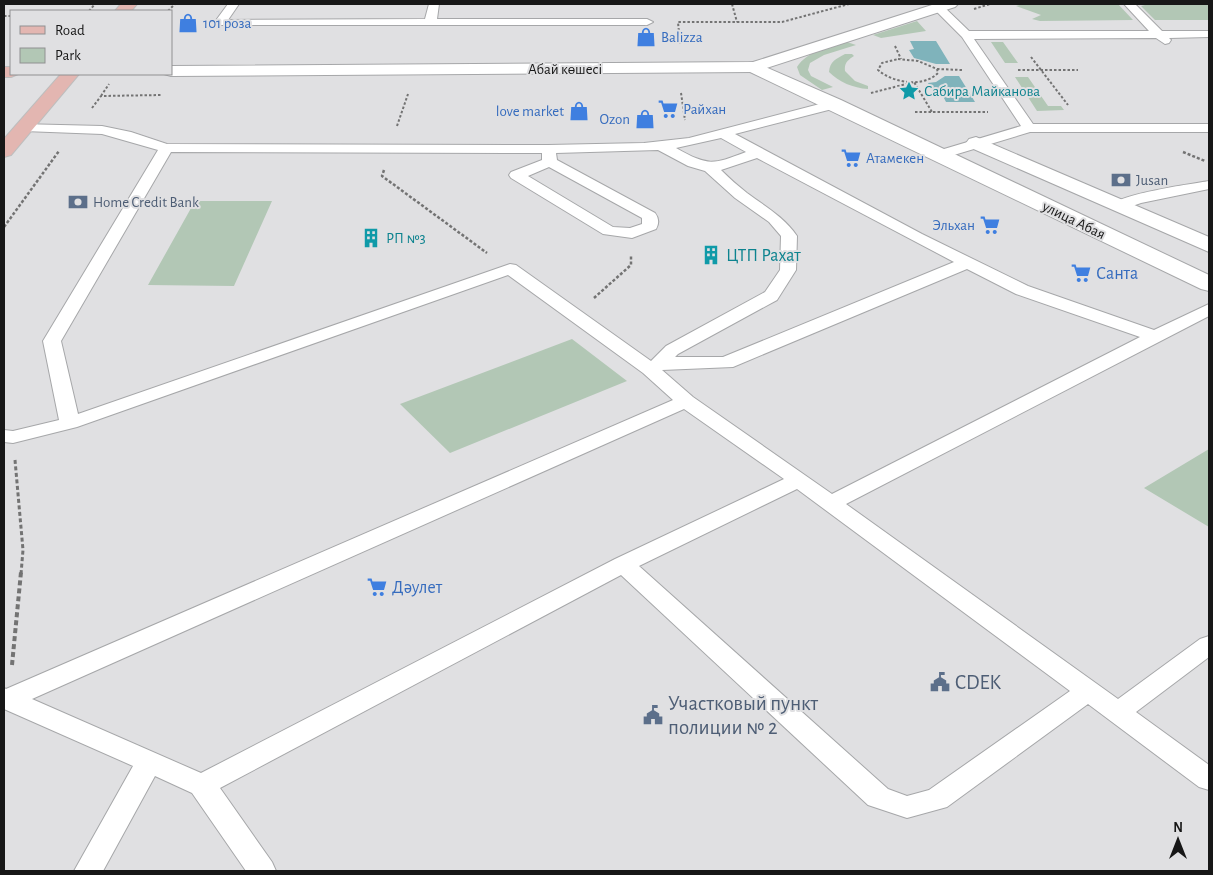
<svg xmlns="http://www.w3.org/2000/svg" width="1213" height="875" font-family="'Alegreya Sans',sans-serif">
<rect width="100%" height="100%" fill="#e0e0e2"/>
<path fill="#b2c7b5" d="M1023 4H1118L1133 20 1040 21 1032 19 1041 15 1016 6Z
M1149 4H1209V20H1155L1141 6Z
M917 21 926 31 881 38 873 35Z
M847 42 856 45 824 55 810 63 808 70 811 76 833 87 822 90 800 75 797 67C807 51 830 47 847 42Z
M991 42H1003L1018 63H1005Z
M845 54H852L854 56C848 60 844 63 845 71L855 81 868 86V89C853 88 839 82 829 72 830 61 836 59 845 54Z
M1015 77H1028L1048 106H1061L1064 110 1037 111Z
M195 201H272L234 286 148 285Z
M572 339 627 381 450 453 400 404Z
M1209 449V527L1144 488Z"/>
<path fill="#7fb3bb" d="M910 41H936L950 64H936L914 58 909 50 914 49Z
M945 76H959L975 102H946L941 92H933L928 83 936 82Z"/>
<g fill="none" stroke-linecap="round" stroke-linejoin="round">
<defs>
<path id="service" d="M228 4H239L228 20 425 19 429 4H439L437 19H647L653 22 647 25H216L214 23Z
M939 4 942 5 969 31H1149L1124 4H1135L1162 31H1209V37L1169 38 1171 40 1169 43 1165 44 1156 38 974 39 1033 124H1209V132H1030L944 158H934L932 155 934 152 1021 126 962 37 932 7Z
M835 100 840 101 842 104 840 107 735 134 922 234 1028 286 1154 330 1209 304V316L846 504 1118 699 1200 639 1209 636V657L1136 712 1209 765V790L1199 787 1088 704 947 807 907 818 868 805 621 575 220 788 272 862 276 871H246L192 793 155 776 103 871H74L133 766 4 709V688L6 689 673 400 643 373 508 275 77 427 13 443 4 442V430L13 431 59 420 43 341 158 150 102 134 24 131 17 127 19 124 102 126 131 132 167 144 548 145 644 143 689 138ZM721 138 746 152C712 165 708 166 676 148ZM658 150 688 166 705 171 735 198 769 222 781 236 780 270 765 292 666 346 651 361 516 265 510 264 78 414 61 341 171 152 542 153V160L511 172 509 175 511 178 603 234 632 238 656 229C659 224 659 218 655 213L557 160 556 153ZM757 158 954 262 723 357H675L678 354 777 300 796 270 797 236C784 217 766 207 747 193 738 186 729 178 721 170ZM549 167 642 218V224L630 228 613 227 528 176ZM967 269 1016 294 1140 337 832 494 693 397 662 370 733 367ZM684 409 784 479 615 559 201 773 32 699ZM797 489 1070 691 929 790 907 796 888 789 639 566Z
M1209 181V189L1141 203 1118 211 1113 209 1110 206C1119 194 1191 184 1209 181Z"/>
<path id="minor" d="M754 62 841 100 1209 275V291L1201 289 748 71 745 67 748 63Z
M976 137 1209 237V252L969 147 966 143 969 139Z"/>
<path id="tertiary" d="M935 4H958L955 7 754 72 171 76 164 74H171V66L753 62Z"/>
<path id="primary" d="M121 4H137L131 11H115Z
M4 67H11V74H18L11 77H4Z
M61 74H79L11 155 4 157V139Z"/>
</defs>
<use href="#service" stroke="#a6a7a9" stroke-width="2"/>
<use href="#minor" stroke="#a6a7a9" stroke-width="2"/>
<use href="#tertiary" stroke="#a6a7a9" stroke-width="2"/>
<use href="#primary" stroke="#bebebe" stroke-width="2"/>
<path stroke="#737373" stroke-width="2" stroke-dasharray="2.5 2" stroke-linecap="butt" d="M732 4 737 22
M974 9 990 4
M89 11 95 4
M168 11 175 4
M4 16H11
M680 44 678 22H782L849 4
M895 46 901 59
M1031 57 1068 105
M898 59 918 61 937 69 938 73C923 88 893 83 878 70L882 63Z
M937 69 962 70
M1018 70H1078
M681 93 685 120
M871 93 914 82 932 112
M101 96 109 84
M92 108 101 96 162 95
M915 112H988
M397 126 408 94"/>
<path stroke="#737373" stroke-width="2.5" stroke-dasharray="3 2" stroke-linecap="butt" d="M1183 152 1205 161
M384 170 382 176 487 253
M4 227 59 151
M594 298 631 265V256"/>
<path stroke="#737373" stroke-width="3" stroke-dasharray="4 2.5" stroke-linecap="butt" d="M15 460 23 550 21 574"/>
<path stroke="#737373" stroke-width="4" stroke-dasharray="5 3" stroke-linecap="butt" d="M12 665 21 572"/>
<use href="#service" fill="#fff" fill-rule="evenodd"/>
<use href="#minor" fill="#fff" fill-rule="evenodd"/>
<use href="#tertiary" fill="#fff" fill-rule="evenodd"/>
<use href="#primary" fill="#e3b6b1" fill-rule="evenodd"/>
</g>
<defs>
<symbol id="shop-bare" viewBox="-9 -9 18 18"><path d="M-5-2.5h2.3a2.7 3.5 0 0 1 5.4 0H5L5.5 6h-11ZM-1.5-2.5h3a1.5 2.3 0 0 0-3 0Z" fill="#3f7fe0" stroke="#e0e0e2" stroke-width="2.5" paint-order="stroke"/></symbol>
<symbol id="sight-bare" viewBox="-9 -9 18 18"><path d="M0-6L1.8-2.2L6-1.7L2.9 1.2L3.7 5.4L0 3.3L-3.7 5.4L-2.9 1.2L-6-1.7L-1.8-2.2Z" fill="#0f9aa8" stroke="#e0e0e2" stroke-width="2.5" paint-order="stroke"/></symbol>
<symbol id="supermarket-bare" viewBox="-9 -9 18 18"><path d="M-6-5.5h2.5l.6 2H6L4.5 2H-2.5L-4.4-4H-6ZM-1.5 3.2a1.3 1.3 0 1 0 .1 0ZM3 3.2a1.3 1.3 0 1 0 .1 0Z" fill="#3f7fe0" stroke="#e0e0e2" stroke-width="2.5" paint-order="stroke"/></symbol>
<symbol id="bank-bare" viewBox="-9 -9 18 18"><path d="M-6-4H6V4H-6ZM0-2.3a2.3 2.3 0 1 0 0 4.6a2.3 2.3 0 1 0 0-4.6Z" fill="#5c6f8a" stroke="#e0e0e2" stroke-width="2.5" paint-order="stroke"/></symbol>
<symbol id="building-bare" viewBox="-9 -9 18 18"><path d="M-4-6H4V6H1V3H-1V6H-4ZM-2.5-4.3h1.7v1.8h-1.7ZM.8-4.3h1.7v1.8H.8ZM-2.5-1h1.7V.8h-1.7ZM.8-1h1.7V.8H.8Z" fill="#0f9aa8" stroke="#e0e0e2" stroke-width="2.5" paint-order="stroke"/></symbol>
<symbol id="civic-bare" viewBox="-9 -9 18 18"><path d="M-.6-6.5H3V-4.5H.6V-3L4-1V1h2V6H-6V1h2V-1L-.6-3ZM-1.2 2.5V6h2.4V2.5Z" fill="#5c6f8a" stroke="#e0e0e2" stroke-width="2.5" paint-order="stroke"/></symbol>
</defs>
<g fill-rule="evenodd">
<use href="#shop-bare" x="174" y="9" width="28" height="28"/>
<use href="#shop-bare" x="632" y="23" width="28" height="28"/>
<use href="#sight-bare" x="895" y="77" width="28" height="28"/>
<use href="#supermarket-bare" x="654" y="95" width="28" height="28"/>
<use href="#shop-bare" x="565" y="97" width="28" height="28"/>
<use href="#shop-bare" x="631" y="105" width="28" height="28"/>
<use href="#supermarket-bare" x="837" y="144" width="28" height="28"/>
<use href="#bank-bare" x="1107" y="166" width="28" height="28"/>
<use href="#bank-bare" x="64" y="188" width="28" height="28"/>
<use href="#supermarket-bare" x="976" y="211" width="28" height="28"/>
<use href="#building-bare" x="357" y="224" width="28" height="28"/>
<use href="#building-bare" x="697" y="241" width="28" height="28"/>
<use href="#supermarket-bare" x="1067" y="259" width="28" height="28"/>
<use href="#supermarket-bare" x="363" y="573" width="28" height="28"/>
<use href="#civic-bare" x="926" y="668" width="28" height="28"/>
<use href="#civic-bare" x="639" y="701" width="28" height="28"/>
</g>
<g text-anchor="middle" stroke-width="4" stroke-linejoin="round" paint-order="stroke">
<g font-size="15" fill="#366cbe" stroke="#e0e0e2" text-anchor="start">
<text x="203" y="28">101 роза</text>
<text x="661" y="42">Balizza</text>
<text x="683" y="114">Райхан</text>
<text x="564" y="116" text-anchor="end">love market</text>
<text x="630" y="124" text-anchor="end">Ozon</text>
<text x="866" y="163">Атамекен</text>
<text x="975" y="230" text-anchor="end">Эльхан</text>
</g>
<g font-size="15" fill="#171717" stroke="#e0e0e2">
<text x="565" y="74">Абай көшесі</text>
<text transform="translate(1074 220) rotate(26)" y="5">улица Абая</text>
</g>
<g font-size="15" fill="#0d838f" stroke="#e0e0e2" text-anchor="start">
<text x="924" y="96">Сабира Майканова</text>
<text x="386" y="243">РП №3</text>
</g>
<g font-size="15" fill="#4e5e75" stroke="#e0e0e2" text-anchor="start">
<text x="1136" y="185">Jusan</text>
<text x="93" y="207">Home Credit Bank</text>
</g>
<g font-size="18" fill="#0d838f" stroke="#e0e0e2" text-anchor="start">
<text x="726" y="261">ЦТП Рахат</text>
</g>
<g font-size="18" fill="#366cbe" stroke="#e0e0e2" text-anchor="start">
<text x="1096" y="279">Санта</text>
<text x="392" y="593">Дәулет</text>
</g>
<g font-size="21" fill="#4e5e75" stroke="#e0e0e2" text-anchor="start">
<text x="955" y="689">CDEK</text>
<text x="668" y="710">Участковый пункт<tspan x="668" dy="24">полиции № 2</tspan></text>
</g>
</g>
<rect width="1213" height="875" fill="none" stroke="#171717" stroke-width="10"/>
<rect x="10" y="10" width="162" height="65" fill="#e0e0e2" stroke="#909091"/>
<rect x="20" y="26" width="25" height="8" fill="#e3b6b1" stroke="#909091"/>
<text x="55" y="35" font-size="15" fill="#171717">Road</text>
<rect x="20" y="48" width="25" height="15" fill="#b2c7b5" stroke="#909091"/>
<text x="55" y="60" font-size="15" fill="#171717">Park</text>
<g transform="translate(1178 840)" stroke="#e0e0e2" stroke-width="4" paint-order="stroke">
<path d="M0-4L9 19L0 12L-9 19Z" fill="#171717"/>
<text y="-8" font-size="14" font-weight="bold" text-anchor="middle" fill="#171717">N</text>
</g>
</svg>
